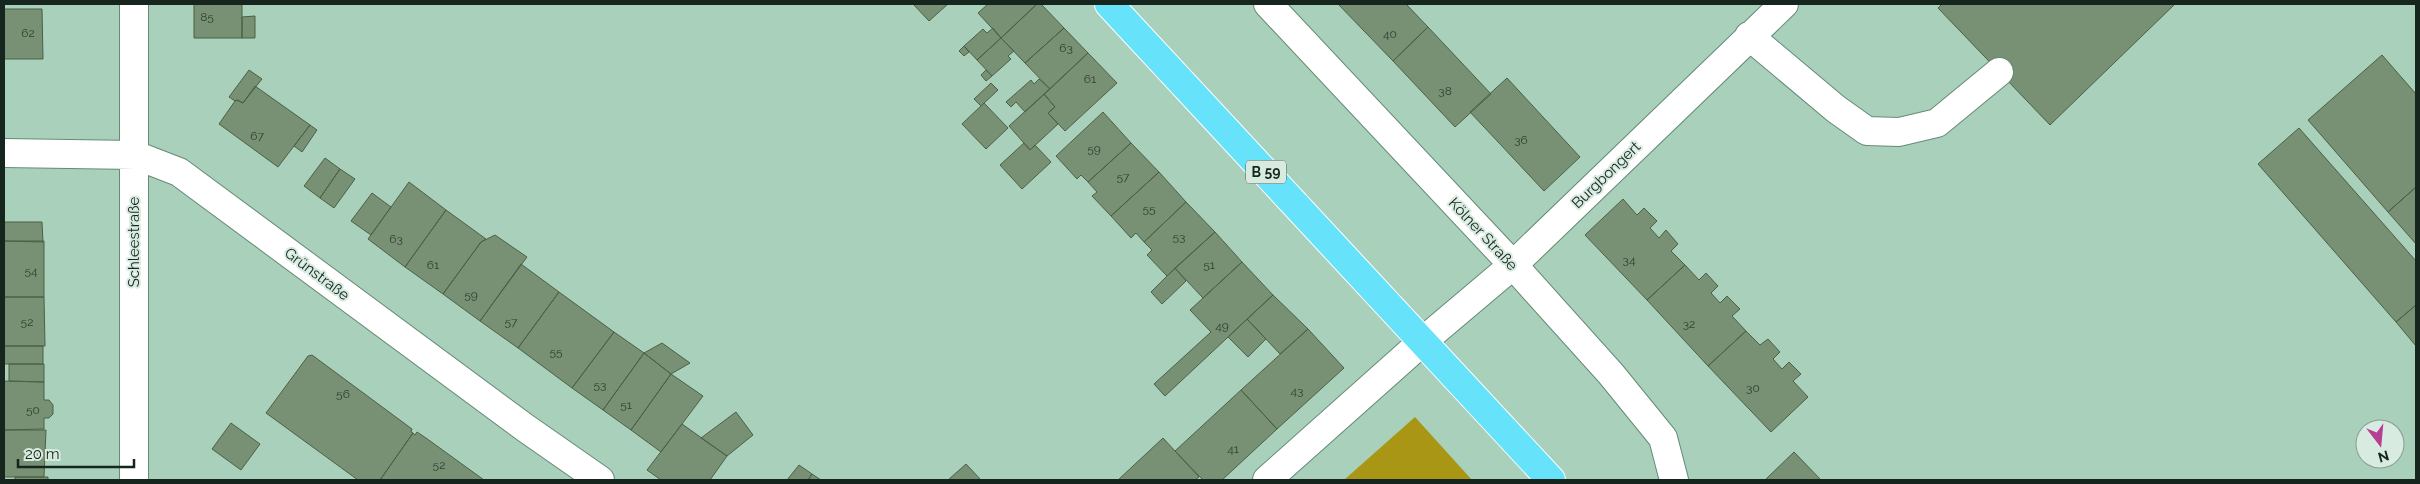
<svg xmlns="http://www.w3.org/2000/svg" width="2420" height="484" font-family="Raleway,sans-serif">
<rect width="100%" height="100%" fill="#a9d0ba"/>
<path fill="#a89614" d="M1415 417 1472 480H1344Z"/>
<path fill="#789073" stroke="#4a6145" d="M194 4H242V38H194Z
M913 4H948L929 21Z
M988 4H1037L1001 38 978 13Z
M1037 4H1041L1064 28 1025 63 1001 38Z
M1338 4H1406L1428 27 1393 61Z
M1942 4H2175L2050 125 1938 8Z
M4 9H42L43 59H4Z
M255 16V38H242V17Z
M1428 27 1491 94 1455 127 1393 61Z
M993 28 1001 38 977 60 964 46 983 29 987 33Z
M1064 28 1088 53 1050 89 1025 63Z
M1001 38 1014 51 1008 56 1011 59 992 76 977 60Z
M964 46 969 52 964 56 959 51Z
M1088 53 1117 83 1065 131 1048 113 1055 107 1044 94Z
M2382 55 2416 94V187L2388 212 2308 120Z
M249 70 262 79 243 103 237 100 235 101 229 97Z
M986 70 992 76 986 81 981 75Z
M1507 78 1580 157 1544 191 1470 112Z
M1039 79 1050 89 1025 112 1016 102 1011 107 1006 102 1031 80 1034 84Z
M991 83 998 90 981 106 974 99Z
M255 86 310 125 278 167 219 124 235 101 237 100 243 103Z
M1044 94 1055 107 1048 113 1058 124 1030 150 1009 126Z
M984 103 1008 128 986 149 962 124Z
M1103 112 1131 143 1088 182 1081 175 1077 179 1056 156Z
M310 125 317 130 302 152 294 146Z
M2299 128 2416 261V305L2396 322 2258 164Z
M1024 143 1030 150 1035 145 1051 162 1022 189 1000 165Z
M1131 143 1159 172 1111 216 1092 196 1097 192 1088 182Z
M325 158 340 169 320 198 304 186Z
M340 169 355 179 334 208 320 198Z
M1159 172 1186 202 1144 242 1136 233 1131 238 1111 216Z
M409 182 446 210 405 267 368 239Z
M2416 187V244L2388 212Z
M372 193 391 207 371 235 351 221Z
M1623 199 1637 215 1644 208 1657 221 1650 228 1659 238 1666 230 1678 244 1671 251 1685 265 1647 300 1585 235Z
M1186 202 1215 232 1167 276 1147 255 1152 250 1144 242Z
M446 210 486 239 481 242 443 294 405 267Z
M4 222H42L43 242 4 241Z
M1215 232 1242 262 1203 298 1175 268Z
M495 235 527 257 480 321 443 294 481 242Z
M4 241H44V297H4Z
M1242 262 1273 295 1165 396 1154 384 1211 332 1190 310Z
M521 264 559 292 518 348 480 321Z
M1685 265 1699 280 1706 273 1718 286 1711 293 1720 303 1727 296 1740 309 1732 316 1746 331 1708 366 1647 300Z
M1175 268 1186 281 1162 304 1151 292Z
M559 292 614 332 572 388 518 348Z
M1273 295 1308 329 1280 354 1247 319Z
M4 297H44L45 346H4Z
M2416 305V346L2396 322Z
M1247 319 1266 339 1248 357 1228 337Z
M1308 329 1344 368 1277 429 1241 390Z
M1746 331 1760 345 1768 339 1780 352 1773 359 1782 369 1789 362 1801 374 1793 381 1808 397 1771 432 1708 366Z
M614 332 644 353 603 410 572 388Z
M662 343 690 363 671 374 644 353Z
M4 346H43V364H4Z
M644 353 671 374 631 430 603 410Z
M312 355 412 429 411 432 413 433 380 480H358L266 413 308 356Z
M9 364H44V382L9 381Z
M671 374 703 396 661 452 631 430Z
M4 381 44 382V400H49L53 405V414L49 418H44V429L4 430Z
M1241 390 1277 429 1222 480H1203L1175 451Z
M736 412 753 435 727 456 701 438Z
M231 423 260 444 241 470 212 449Z
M682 424 727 456 710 480H661L647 470Z
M4 430H46L44 477H4Z
M417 432 426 438 484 480H380L413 433 415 435Z
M1163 438 1199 477 1195 480H1118Z
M1794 452 1821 480H1765Z
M966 464 981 480H948Z
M799 465 812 474 808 480H787Z
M812 474 821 480H808Z
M15 477H48V480H15Z"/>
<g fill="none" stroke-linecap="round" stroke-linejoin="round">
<defs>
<path id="minor" d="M1268 4 1513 265 1611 374 1663 438 1674 480
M1749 36 1836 109 1867 131 1899 132 1937 123 1999 72
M4 153 135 155 179 172 524 427 600 480
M134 480V4
M1267 480 1423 341 1513 265 1784 4"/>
<path id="major" d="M1109 4 1551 480"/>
</defs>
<use href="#minor" stroke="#658a76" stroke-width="30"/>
<use href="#major" stroke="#fff" stroke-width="30"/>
<use href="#minor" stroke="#fff" stroke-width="28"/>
<use href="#major" stroke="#66e2fb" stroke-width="28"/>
</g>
<g text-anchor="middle" stroke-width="4" stroke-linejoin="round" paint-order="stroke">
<g font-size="12" fill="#2e4032">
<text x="207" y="21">85</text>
<text x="28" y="37">62</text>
<text x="1390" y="38">40</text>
<text x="1066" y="52">63</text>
<text x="1090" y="83">61</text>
<text x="1445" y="95">38</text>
<text x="257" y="140">67</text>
<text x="1521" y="144">36</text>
<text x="1094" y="153">59</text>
<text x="1123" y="181">57</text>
<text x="1149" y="213">55</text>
<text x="1179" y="241">53</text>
<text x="396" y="243">63</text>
<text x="1629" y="264">34</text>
<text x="433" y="269">61</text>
<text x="1209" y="269">51</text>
<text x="31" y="275">54</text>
<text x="471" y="299">59</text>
<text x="27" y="326">52</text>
<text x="511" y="326">57</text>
<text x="1689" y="328">32</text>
<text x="1222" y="330">49</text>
<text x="556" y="356">55</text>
<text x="600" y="389">53</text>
<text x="1753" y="392">30</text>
<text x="1297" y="395">43</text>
<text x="343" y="398">56</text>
<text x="626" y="409">51</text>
<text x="33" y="414">50</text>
<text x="1233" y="453">41</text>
<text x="439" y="469">52</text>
</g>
<rect fill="#d8ebe0" stroke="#506058" stroke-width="1" x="1246" y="160.5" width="40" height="23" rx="4"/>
<g font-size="14" font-weight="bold" fill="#16251d">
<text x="1266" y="177">B 59</text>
</g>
<g font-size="15" fill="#16251d" stroke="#d8ebe0">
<text transform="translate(1606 175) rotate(-44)" y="5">Burgbongert</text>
<text transform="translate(1483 234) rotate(47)" y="5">Kölner Straße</text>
<text transform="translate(134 242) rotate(-90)" y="5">Schleestraße</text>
<text transform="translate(317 274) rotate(37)" y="5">Grünstraße</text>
</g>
</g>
<rect width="2420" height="484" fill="none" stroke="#16251d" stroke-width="10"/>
<g transform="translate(2380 444) rotate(164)"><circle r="24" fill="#d8ebe0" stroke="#8a9c92"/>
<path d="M0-4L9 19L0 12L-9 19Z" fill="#b63f95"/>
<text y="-8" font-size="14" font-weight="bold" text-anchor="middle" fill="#16251d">N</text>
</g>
<path d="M18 459v8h116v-8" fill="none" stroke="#16251d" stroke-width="2.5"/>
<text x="25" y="459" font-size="15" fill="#16251d" stroke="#d8ebe0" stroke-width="4" paint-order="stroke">20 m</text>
</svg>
